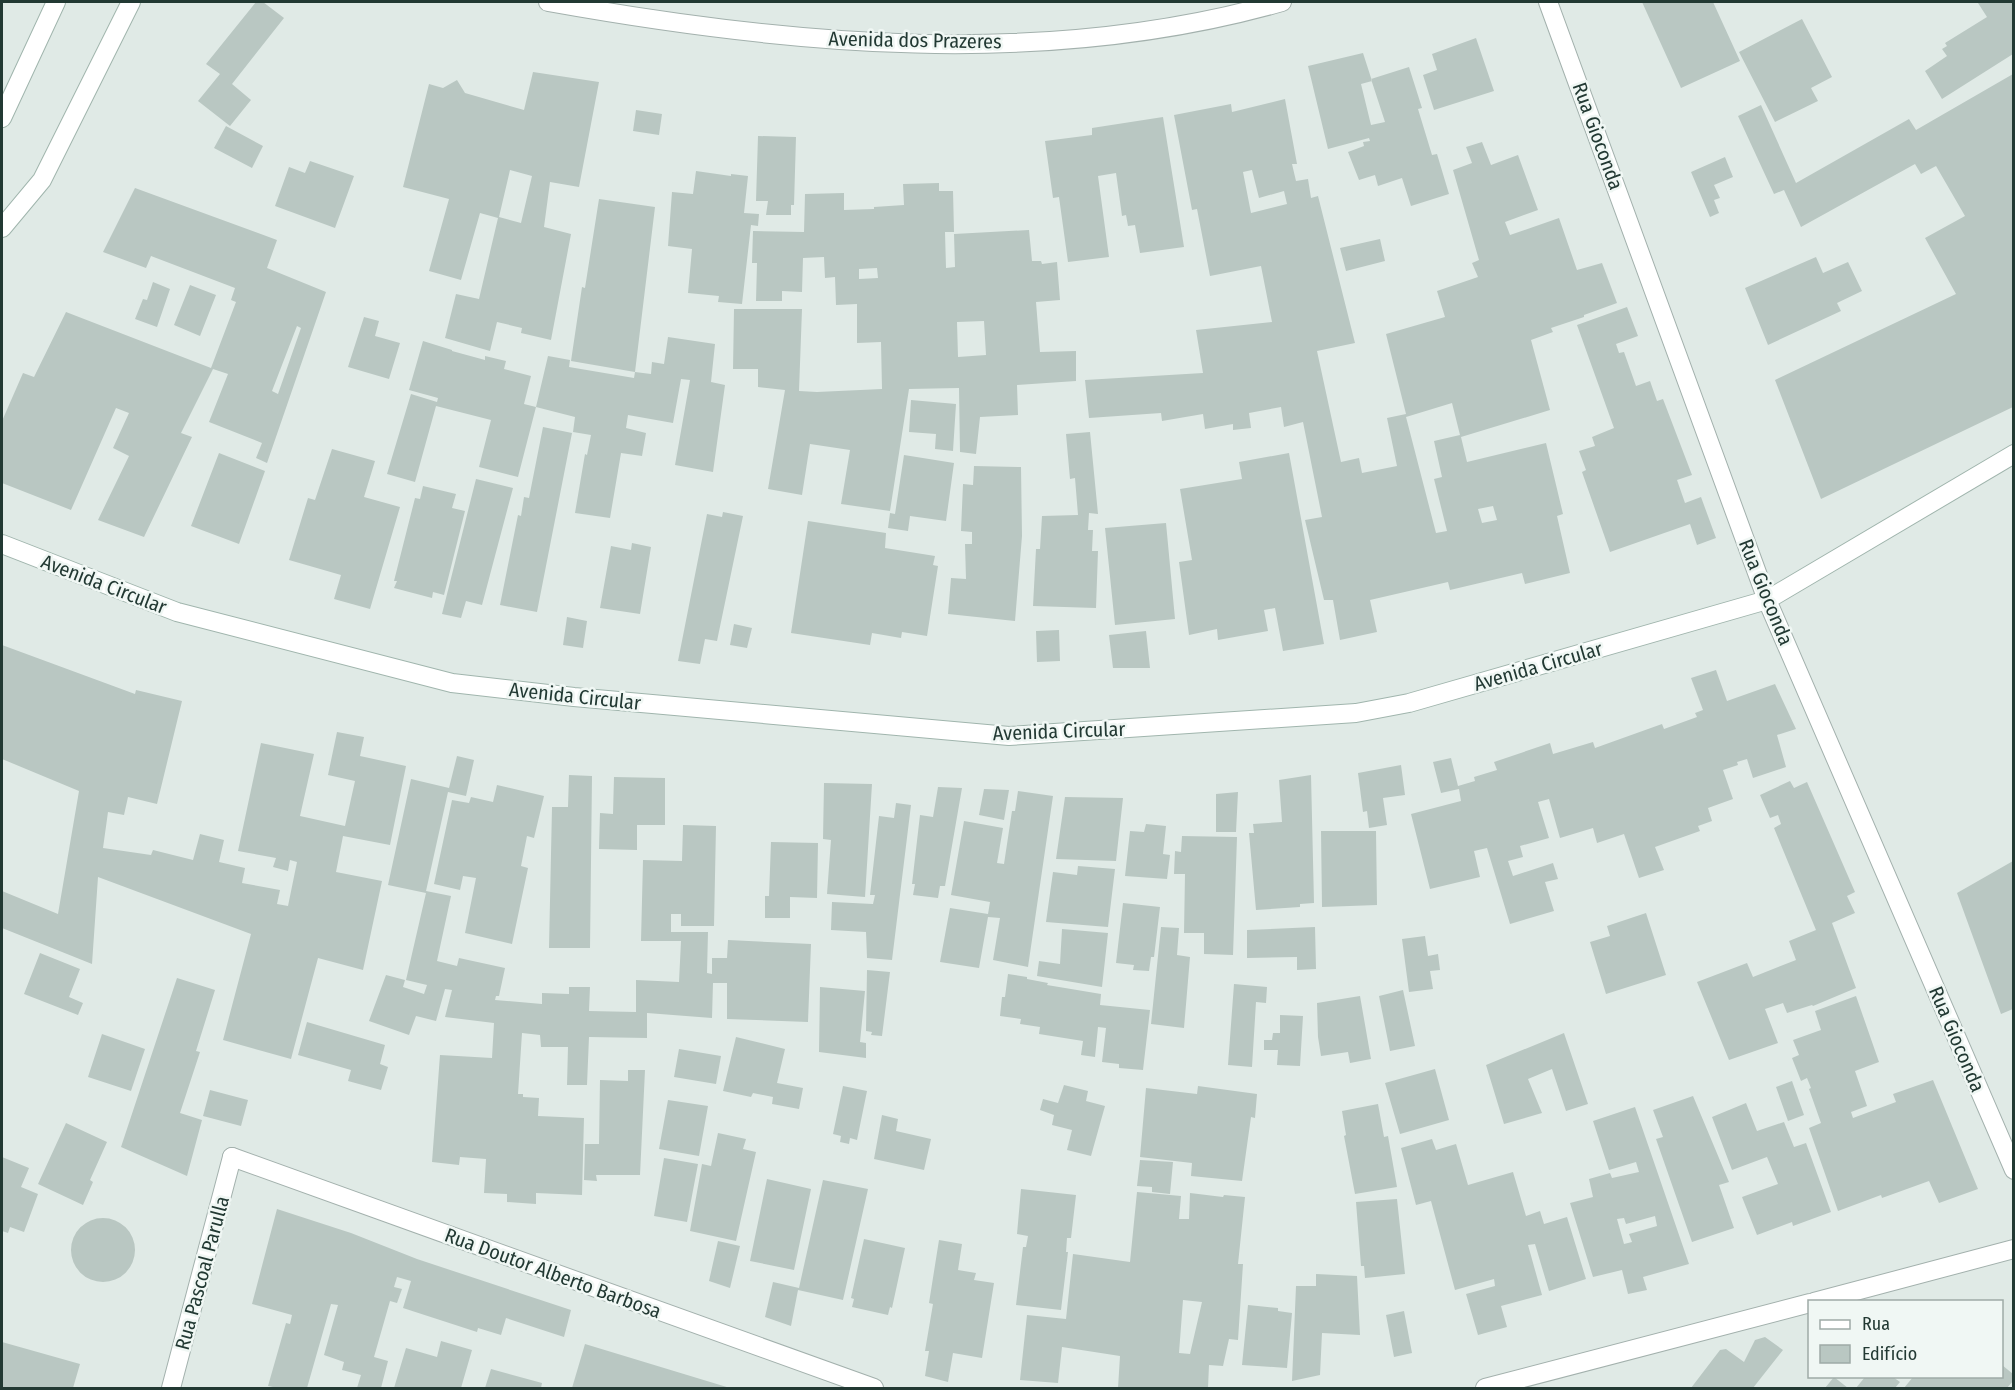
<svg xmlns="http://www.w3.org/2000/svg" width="2015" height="1390" font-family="'Fira Sans Condensed',sans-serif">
<rect width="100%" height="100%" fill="#e0eae6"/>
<path fill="#b9c7c2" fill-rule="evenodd" d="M256 2H263L284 18 232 84 251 100 230 126 198 101 220 74 206 64Z
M1642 2H1713L1740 61 1681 88Z
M1981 2H2013V54L1942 99 1925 71 1947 56 1942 49 1947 46 1945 43 1987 17 1978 3Z
M1802 19 1832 77 1811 88 1818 101 1775 122 1739 52Z
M1476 38 1494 91 1434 110 1423 75 1437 70 1432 54Z
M1363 53 1372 81 1361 84 1371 125 1385 122 1371 79 1409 67 1422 108 1418 109 1432 155 1437 154 1449 194 1411 206 1402 178 1378 186 1375 175 1359 180 1348 152 1364 146 1363 142 1370 141 1369 138 1328 149 1308 66Z
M533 72 599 82 579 187 550 182 544 227 571 234 551 340 521 333 522 328 497 322 490 351 445 338 456 294 479 299 498 218 480 213 461 280 429 271 449 199 403 187 429 84 443 88 457 80 465 93 524 110ZM510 170 532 176 521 223 499 217Z
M2013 74V407L1821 499 1775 380 1956 294 1925 238 1965 216 1936 166 1921 174 1915 164 1801 227 1784 190 1774 194 1738 116 1761 105 1796 183 1909 119 1916 130Z
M1285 99 1297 164H1292L1296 181 1308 179 1311 198 1318 196 1355 343 1317 351 1341 462 1359 458 1362 473 1397 466 1387 418 1406 414 1386 334 1445 317 1437 291 1478 277 1472 263 1479 260 1453 170 1472 163 1466 147 1482 142 1491 165 1518 155 1538 210 1505 222 1510 235 1559 218 1577 270 1602 263 1617 303 1584 315V317L1551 328 1553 332 1531 340 1550 410 1461 437 1467 462 1546 443 1563 514 1557 516 1570 573 1525 584 1522 573 1450 590 1448 582 1370 600 1377 632 1340 640 1333 600H1324L1305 520 1322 517 1303 422 1284 427 1281 407 1249 413 1251 428 1233 430V424L1205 429 1203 414 1162 421 1161 413 1089 418 1085 380 1203 373 1196 330 1272 322 1261 266 1210 276 1197 209 1192 210 1174 115 1231 104 1232 112ZM1252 170 1259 198 1284 191 1287 204 1251 213 1243 172ZM1452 403 1460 435 1434 441 1442 477 1434 479 1447 531 1436 533 1406 417ZM1493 506 1497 520 1482 523 1478 509Z
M636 110 662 114 659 135 633 131Z
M1163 117 1184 247 1140 253 1135 225 1128 226 1126 215 1122 216 1116 173 1098 176 1109 257 1068 262 1059 197 1053 198 1045 141 1092 135V128Z
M226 126 263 146 252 168 214 148Z
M758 136 796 137 794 205H791V215H766L768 201H756Z
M1725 157 1733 177 1714 185 1720 198 1714 200 1719 213 1710 217 1691 172Z
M310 161 354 176 335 228 275 206 289 167 305 173Z
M696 171 731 176V174L748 176 744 213 759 214 758 226 751 225 742 304 718 302 719 296 688 293 692 249 668 246 672 192 693 194Z
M939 183V191H953L954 232H945L946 268 955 267 954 234 1029 230 1032 261H1041L1042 264 1057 262 1060 300 1036 302 1040 352 1076 351V381L1017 385 1018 415 980 417 976 454 960 452 959 388 909 389 890 511 841 504 850 450 810 444 802 495 768 489 785 390 758 387V369H733L734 309H802L799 391 817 392 882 389 881 342 857 343V304L836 305 835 277 825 278 824 257 803 258 802 292 782 291V301H756L757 263H752L753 231 804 232 805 194 844 193V210L874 209V207L904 205 903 184ZM877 268 878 278 859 279V269ZM984 321 986 355 958 357 957 322Z
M135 188 277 240 267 268 326 292 267 463 256 458 262 443 209 422 228 374 213 369 181 433 192 437 144 537 98 520 129 456 113 448 129 413 116 408 71 510 2 483V421L23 373 34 377 66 312 211 368 236 302 231 300 235 288 151 256 146 268 103 252ZM297 326 301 328 278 394 272 391Z
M599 199 655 207 635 372 651 374 652 362 664 364 668 337 715 344 711 382 725 385 713 472 675 465 690 380 681 379 673 423 628 415 626 428 646 433 642 456 621 453 610 518 575 513 585 454 587 455 591 435 573 432 575 417 536 407 518 477 479 467 491 420 436 406 415 482 387 474 411 394 437 402 438 398 409 390 423 341 452 350V351L485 360V356L506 361 504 369 531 376 524 404 536 407 548 356 570 360 569 367 634 378 635 372 571 361 582 287 585 288Z
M1380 239 1385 261 1346 271 1340 248Z
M1816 257 1823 273 1848 262 1862 291 1837 303 1841 311 1768 345 1745 288Z
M153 282 170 289 157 327 135 319 143 299 147 300Z
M190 285 216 295 200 336 174 325Z
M1627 307 1638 336 1616 344 1619 353 1624 352 1636 386 1650 381 1657 401 1663 399 1692 475 1677 480 1685 503 1701 497 1716 538 1697 545 1690 524 1610 552 1582 472 1586 470 1579 451 1595 446 1592 437 1614 428 1577 325Z
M364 317 379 321 375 336 400 343 389 379 348 367Z
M911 400 956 404 953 451 935 449 936 434 909 432Z
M543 427 572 433 537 612 500 605 518 515 521 516 524 497 529 498Z
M1090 432 1098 514 1089 513 1088 530H1093L1092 551H1098L1096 608 1033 606 1036 549H1040L1042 516 1078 515 1075 478 1070 479 1066 434Z
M332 449 375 461 364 497 400 507 370 609 334 599 341 575 289 560 308 498 315 500Z
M219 453 265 471 239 544 191 526Z
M1289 453 1324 644 1283 651 1275 608 1264 610 1268 631 1218 640 1217 629 1189 635 1179 562 1192 560 1180 489 1242 479 1239 462Z
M904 455 954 463 946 521 910 516 908 531 888 528 890 513 895 514Z
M974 466 1021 467 1022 536 1015 621 948 614 951 578 966 579 965 544H972V532L961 531 963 484 973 485Z
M476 479 513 488 482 605 466 601 461 618 442 614Z
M423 486 456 494 452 508 465 511 444 595 433 592 432 598 394 588 397 581H394L415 498 420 499Z
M723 512 743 516 717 641 705 639 700 664 678 661 707 514 722 517Z
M808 521 886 533 885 548 935 556 933 565 938 566 927 636 902 632 901 638 872 633 870 645 791 633Z
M1166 523 1175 619 1115 625 1105 528Z
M632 543 651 547 640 614 600 608 611 546 631 550Z
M567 617 587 621 583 648 563 645Z
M734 624 752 628 747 648 730 645Z
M1059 630 1060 661 1037 662 1036 631Z
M1146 631 1150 668H1113L1109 635Z
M2 645 135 694 136 690 182 701 157 804 128 797 124 815 108 812 103 848 151 855 153 850 193 860 200 834 224 840 219 862 245 868 242 883 280 890 277 904 288 906 297 862 290 860 288 871 273 867 276 858 238 851 261 743 314 754 300 816 345 826 355 781 328 775 337 732 364 737 360 756 406 766 390 845 343 836 336 872 382 881 363 970 318 958 291 1059 223 1040 251 934 98 877 92 964 2 928V891L58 914 79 791 2 759Z
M1716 670 1727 701 1775 684 1796 729 1777 735 1786 767 1753 778 1747 759 1737 762 1738 765 1723 770 1733 799 1708 808 1712 821 1698 826 1700 831 1655 847 1664 870 1639 878 1624 834 1597 843 1593 828 1560 838 1549 799 1538 802 1549 838 1520 846 1523 857 1508 861 1513 876 1553 863 1558 879 1545 882 1554 911 1510 924 1487 848 1474 851 1480 877 1430 889 1411 814 1461 801 1459 789 1441 793 1433 762 1451 758 1458 786 1475 781 1474 777 1497 770 1494 762 1550 743 1553 754 1593 742 1595 748 1662 724 1664 729 1697 717 1695 713 1703 710 1691 678Z
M457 756 474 760 466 796 448 792 426 891 451 896 437 961 457 966 459 958 505 968 499 996H496L495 1000 542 1004V993L569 994V987H590L589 1011 636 1012V980L679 982 681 941H641L643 860 682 861 683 825 716 826 714 926H681V914H671V932H708L707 973 712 974V958H727L728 940 811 944 808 1022 727 1019V983H713L712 1018 647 1013V1038L589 1037 587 1085H567L568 1047H541L540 1035 522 1033 518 1094H523V1097L539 1098 538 1116 584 1118 582 1195 536 1193V1204L507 1202V1194L484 1193 486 1159 460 1157 459 1165 432 1162 440 1055 492 1058 494 1023 445 1017 452 990 445 989 436 1021 416 1016 409 1035 369 1021 386 975 405 980 403 987 424 994 427 985 406 980 426 893 388 885 411 779 449 788Z
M1401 765 1405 795 1383 798 1387 825 1369 828 1367 811 1363 812 1358 773Z
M569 775 592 776 590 948H549L552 807H568Z
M1311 775 1314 903 1300 904V907L1256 910 1249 833H1254L1253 824 1282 822 1279 780Z
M614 777 665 778V825H637V850L599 849 600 813 613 814Z
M1790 781 1794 788 1807 782 1855 892 1847 896 1855 913 1832 923 1856 988 1813 1006 1812 1005 1787 1013 1783 1003 1765 1009 1778 1043 1729 1060 1697 982 1747 963 1753 977 1796 960 1789 941 1816 930 1774 828 1781 824 1778 815 1770 818 1760 795Z
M824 783 872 784 865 897 827 894 831 840 823 839Z
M497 785 544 796 534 838 527 836 521 866 528 868 512 944 465 933 476 878 463 876 460 890 434 884 452 800 469 803 471 797 493 802Z
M938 787 962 788 945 886H940L938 898 913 895 915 884H912L920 815 933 817Z
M984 789 1009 790 1004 820 979 815Z
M1018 791 1053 796 1028 967 993 960 1000 918 988 917 979 968 940 962 950 908 988 914 990 902 951 895 964 821 1003 828 997 863 1004 864 1012 811H1015Z
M1238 792 1236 832H1216V794Z
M1065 797 1123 798 1116 861 1056 859Z
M896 803 911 805 892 960 867 958 866 932 831 930 832 902 873 904 875 895H870L879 816 894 818Z
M1146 824 1166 826 1163 854 1170 855 1167 879 1125 876 1130 831 1144 832Z
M1321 831H1376L1377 905 1322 907Z
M1182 836 1237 837 1233 955 1204 954V933H1184L1185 874H1174L1175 851 1181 852Z
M771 842 818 843 817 898 790 897V918H765V896H769Z
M2013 861V1009L2001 1014 1957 893Z
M1078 866 1115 869 1108 927 1046 922 1053 872 1077 875Z
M1123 903 1160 907 1154 957H1151L1149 971 1133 970 1134 965 1116 963Z
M1646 913 1666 975 1606 994 1590 942 1610 936 1607 926Z
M1161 927 1179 928 1177 955 1190 957 1184 1028 1151 1024Z
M1315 927 1316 969 1297 970V957L1247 958V930Z
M1062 929 1108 933 1102 987 1037 976 1039 961 1060 964Z
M1425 936 1428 956 1438 954 1440 970 1430 971 1433 989 1409 992 1402 939Z
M40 953 80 969 69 997 83 1003 78 1015 24 994Z
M867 970 890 972 882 1036 871 1035 872 1032 866 1031Z
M1008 974 1027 977V979L1048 983 1047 985 1101 994 1100 1005 1150 1010 1143 1070 1119 1068V1064L1102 1062 1106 1028 1098 1027 1095 1057 1081 1055 1083 1041 1039 1034 1040 1027 1020 1024 1021 1019 1000 1016 1002 997H1005Z
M177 978 215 990 196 1051 200 1052 180 1113 202 1120 187 1176 121 1147Z
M1234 984 1267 987 1266 1003 1256 1002 1252 1067 1228 1065Z
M820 987 865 991 860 1042 866 1043V1058L819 1052Z
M1403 990 1415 1046 1390 1051 1379 996Z
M1360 996 1371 1059 1350 1063 1348 1052 1321 1056 1318 1037 1317 1003Z
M1856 996 1879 1062 1855 1071 1867 1106 1851 1112 1853 1118 1896 1102 1893 1094 1933 1080 1978 1189 1939 1203 1929 1181 1882 1198 1881 1195 1838 1211 1809 1128 1821 1123 1809 1089 1811 1088 1807 1078 1801 1081 1792 1058 1799 1055 1793 1040 1821 1030 1815 1011Z
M1280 1015 1303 1016 1300 1066 1277 1065 1278 1050H1264V1040H1272L1273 1033H1280Z
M307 1022 385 1045 380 1064 388 1067 381 1090 348 1081 351 1070 298 1055Z
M1564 1033 1588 1104 1566 1111 1552 1069 1528 1079 1542 1113 1504 1124 1486 1065Z
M102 1034 145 1049 131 1091 88 1077Z
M736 1037 785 1049 777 1083 803 1088 799 1109 772 1104 773 1097 753 1093 751 1097 723 1091Z
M679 1049 721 1056 716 1084 674 1077Z
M1435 1069 1449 1120 1400 1134 1385 1083Z
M628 1070H645L640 1175H596L597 1181 584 1180 585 1144H599L600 1080 628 1081Z
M1792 1081 1804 1115 1788 1121 1776 1087Z
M1064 1085 1088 1091 1086 1101 1105 1106 1091 1156 1067 1150 1072 1130 1052 1125 1054 1115 1040 1110 1043 1099 1058 1103Z
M843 1086 867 1091 857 1140 850 1138 849 1144 840 1142 841 1136 833 1134Z
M1198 1086 1257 1094 1255 1118 1251 1117 1242 1181 1191 1176 1192 1163 1140 1157 1146 1088 1197 1094Z
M210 1090 248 1100 241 1126 203 1116Z
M1693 1096 1729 1182 1719 1185 1734 1228 1692 1242 1656 1139 1663 1137 1653 1110Z
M668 1100 708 1106 699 1156 659 1149Z
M1746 1103 1757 1131 1784 1122 1794 1147 1806 1143 1831 1212 1793 1226 1792 1222 1757 1235 1742 1197 1778 1184 1767 1157 1732 1170 1712 1117Z
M1378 1104 1384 1137 1388 1136 1397 1187 1355 1194 1344 1136 1346 1135 1342 1111Z
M1635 1107 1689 1264 1643 1277 1647 1290 1628 1294 1622 1270 1593 1277 1570 1203 1593 1197 1589 1179 1610 1173 1612 1178 1639 1172 1636 1162 1609 1170 1593 1121ZM1655 1216 1657 1226 1629 1234 1632 1242 1624 1244 1617 1219 1624 1218 1626 1224Z
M882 1115 898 1119 896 1131 931 1139 924 1170 874 1159Z
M66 1123 107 1142 90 1180 93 1182 83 1205 38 1184Z
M718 1133 746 1139 743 1149 756 1152 736 1241 690 1231 702 1164 711 1166Z
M1432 1139 1436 1150 1456 1144 1468 1185 1513 1172 1526 1216 1540 1211 1544 1224 1567 1217 1586 1279 1549 1291 1535 1244 1528 1245 1542 1295 1501 1306 1507 1327 1478 1335 1466 1294 1495 1286 1494 1279 1455 1290 1431 1201 1416 1205 1401 1148Z
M2 1157 29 1168 21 1187 38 1194 24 1232 10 1227 8 1233 2 1231Z
M664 1158 698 1164 687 1222 654 1216Z
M1140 1160 1173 1162 1170 1194 1152 1192V1187L1137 1186Z
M767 1179 811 1189 794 1270 750 1261Z
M823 1180 868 1189 843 1300 798 1290 791 1326 765 1317 773 1282 799 1288Z
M1021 1189 1076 1195 1071 1238H1067L1066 1252H1068L1061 1310 1016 1305 1023 1247H1026L1028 1236 1017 1234Z
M1137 1192 1181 1196 1179 1219H1189L1190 1193 1223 1197 1224 1195 1245 1197 1238 1264H1243L1238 1340 1229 1339 1223 1366 1209 1365 1208 1388H1118L1120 1356 1062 1347 1058 1383 1020 1380 1027 1315 1066 1319 1073 1254 1130 1262ZM1183 1300 1202 1302 1190 1354 1179 1353Z
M1397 1199 1405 1274 1365 1278 1364 1266H1361L1356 1202Z
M277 1209 351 1233 417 1259 571 1310 564 1337 506 1318 501 1335 478 1328 477 1332 403 1308 411 1281 397 1277 394 1287 402 1289 397 1303 390 1301 374 1357 388 1361 381 1388H357L361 1375 342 1370 344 1362 324 1355 338 1305 331 1304 307 1388H278L268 1386 286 1323 290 1324 292 1315 252 1304Z
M71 1250a32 32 0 1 1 64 0a32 32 0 1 1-64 0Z
M864 1239 905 1248 892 1308 890 1307 888 1315 852 1307 854 1299 851 1298Z
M939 1240 962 1244 958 1270 976 1273 974 1280 994 1283 982 1358 953 1353 948 1382 925 1376 929 1351H925L933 1304 929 1303Z
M718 1241 740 1246 730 1288 709 1281Z
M1316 1274 1357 1276 1360 1335 1322 1333 1320 1375 1292 1381 1296 1286H1316Z
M1248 1305 1278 1308V1311L1292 1313 1287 1368 1242 1365Z
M1404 1311 1412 1353 1394 1357 1386 1315Z
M1765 1337 1783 1350 1753 1388H1691L1720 1350 1726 1349 1744 1362 1755 1340Z
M441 1341 472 1350 461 1388H394L406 1348 437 1357Z
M2 1342 80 1364 73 1388H2Z
M585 1344 730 1388H572Z
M2002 1365 2013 1374V1381L2007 1388H1904L1913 1377H2001Z
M491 1369 542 1383 541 1388H485Z
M1834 1377 1848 1388H1825Z
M1865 1377H1893L1900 1382 1895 1388H1856Z"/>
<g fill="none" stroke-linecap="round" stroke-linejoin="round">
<defs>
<path id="lane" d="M232 1157 874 1388"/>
<path id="street" d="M548 2C788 45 1043 70 1282 2
M1548 2 1767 600 2014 1170
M1814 1302 2014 1249
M171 1388 232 1157
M1485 1388 1810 1303"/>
<path id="secondary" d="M2 118 56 2
M2 228 42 180 131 2
M2 544 177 612 452 683 574 697 1009 736 1356 713 1409 703 1767 600 2014 454"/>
</defs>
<use href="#lane" stroke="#a3b1ad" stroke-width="20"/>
<use href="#street" stroke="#a3b1ad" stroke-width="20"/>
<use href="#secondary" stroke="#a0b5ad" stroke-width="20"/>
<use href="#lane" stroke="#fff" stroke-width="18"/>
<use href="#street" stroke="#fff" stroke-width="18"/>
<use href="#secondary" stroke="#fff" stroke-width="18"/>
</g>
<g text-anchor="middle" stroke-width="5" stroke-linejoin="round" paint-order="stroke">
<g font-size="20" fill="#223933" stroke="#f0f7f4">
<text transform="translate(915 40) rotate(1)" y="7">Avenida dos Prazeres</text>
<text transform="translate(1598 136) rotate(70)" y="7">Rua Gioconda</text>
<text transform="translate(104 584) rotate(21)" y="7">Avenida Circular</text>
<text transform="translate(1766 592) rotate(68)" y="7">Rua Gioconda</text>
<text transform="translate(1538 666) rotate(-16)" y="7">Avenida Circular</text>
<text transform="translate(575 696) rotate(6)" y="7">Avenida Circular</text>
<text transform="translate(1059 731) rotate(-2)" y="7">Avenida Circular</text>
<text transform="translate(1957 1039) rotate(67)" y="7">Rua Gioconda</text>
<text transform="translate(202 1273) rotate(-75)" y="7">Rua Pascoal Parulla</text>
<text transform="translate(553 1273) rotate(20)" y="7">Rua Doutor Alberto Barbosa</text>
</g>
</g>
<rect width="2015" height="1390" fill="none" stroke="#223933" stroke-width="6"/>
<rect x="1808" y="1300" width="195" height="78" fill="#f0f7f4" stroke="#9eaba7" stroke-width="1.5"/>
<rect x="1820" y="1320" width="30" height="9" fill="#ffffff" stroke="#9eaba7" stroke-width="1.5"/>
<text x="1862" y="1330" font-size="18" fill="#223933">Rua</text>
<rect x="1820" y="1345" width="30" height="18" fill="#b9c7c2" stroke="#9eaba7" stroke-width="1.5"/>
<text x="1862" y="1360" font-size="18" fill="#223933">Edifício</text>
</svg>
